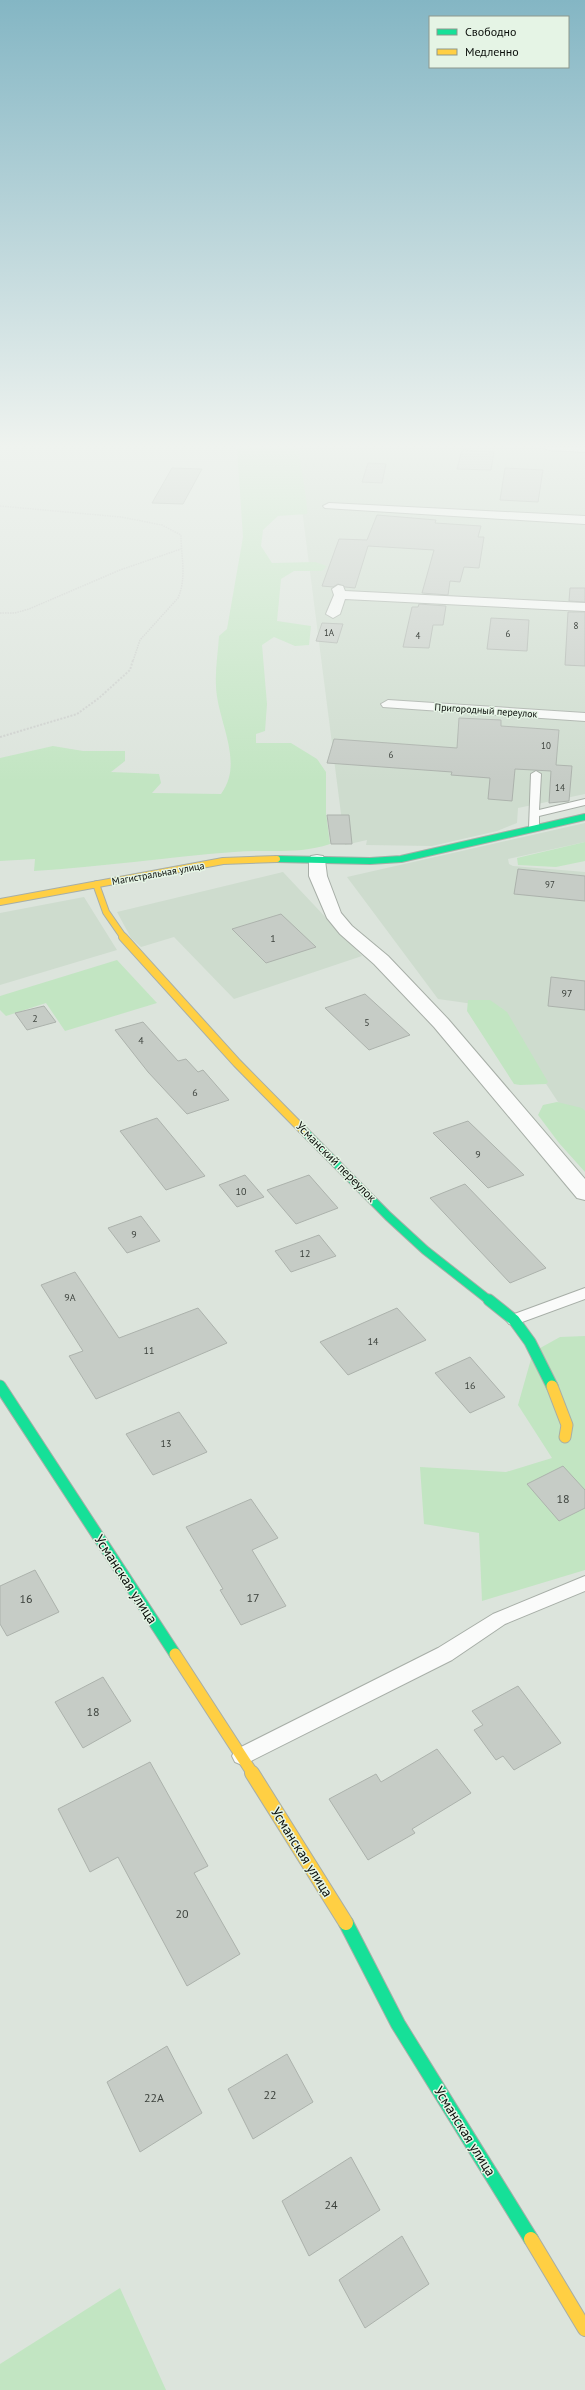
<svg xmlns="http://www.w3.org/2000/svg" width="585" height="2390" font-family="'PT Sans',sans-serif">
<rect width="100%" height="100%" fill="#dce4dc"/>
<path fill="#cedcce" d="M294 447H585V794L518 808 517 823 497 831 432 846 366 845 367 840 345 845Z
M585 823V842L508 859 509 864 513 866 585 872V1113L564 1111 495 1007 438 999 347 877Z
M283 872 362 956 234 999 174 937 141 947 131 938 117 912Z
M84 897 117 950 0 985V913Z"/>
<path fill="#c2e5c2" d="M237 447H298C299 457 309 509 307 514L278 516 263 530 261 546 272 563 315 562 327 566 322 571H294L281 579 277 621 311 626 309 645 295 646 274 637 262 645 267 704 265 731 256 734V743H291L317 759 326 772V813L330 844C297 855 268 849 234 852 167 857 101 867 34 871L35 859 0 861V758L53 746 83 751H125V761L111 772 159 774 161 783 152 793 221 794C245 762 217 721 216 686 215 670 218 653 219 636L227 629 243 537Z
M585 842V861L556 867 518 865 517 858Z
M117 960 157 1003 65 1031 46 1003 6 1016 0 1010V996Z
M468 1000H490L507 1012 548 1082 546 1084 520 1085 514 1084 467 1011Z
M557 1102 582 1108 585 1111V1172L559 1143 538 1115 543 1105Z
M585 1336V1570L482 1601 479 1533 424 1524 420 1467 506 1472 552 1458 518 1405 533 1352 560 1337Z
M120 2288 166 2390H0V2364Z"/>
<path fill="#c6ccc6" stroke="#acb2ac" d="M462 450 494 452 491 470 457 469Z
M368 463 386 464 382 483 362 482Z
M172 468 202 469 183 504 152 503Z
M505 468 543 470 538 502 500 500Z
M377 515 436 520 435 523 481 526 478 537H484L479 568 464 567 460 582 450 581 448 595 422 593 434 550 368 546 355 588 345 587 338 584 333 587 322 586 339 539 367 540Z
M570 588H585V602L569 601Z
M419 604 446 606 443 625H433L429 648 403 647 412 607H418Z
M568 612H585V666L565 665Z
M491 618 529 620 527 651 487 649Z
M322 623 343 624 337 643 316 641Z
M459 718 501 720V726L559 730 556 765 572 766 569 801 549 803 551 771 515 769 512 801 488 799 490 778 451 775 452 772 327 763 334 739 457 748Z
M327 815H349L352 844H331Z
M518 869 585 876V901L514 894Z
M281 914 316 947 266 963 232 929Z
M551 977 585 981V1010L548 1006Z
M365 994 410 1035 369 1050 325 1008Z
M44 1006 56 1022 27 1030 15 1013Z
M143 1022 178 1061 186 1059 198 1072 203 1070 229 1100 187 1114 148 1072 115 1030Z
M157 1118 205 1176 166 1190 120 1131Z
M468 1121 524 1175 488 1188 433 1133Z
M245 1175 264 1197 237 1207 219 1185Z
M309 1175 338 1208 296 1224 267 1190Z
M465 1184 546 1268 510 1283 430 1198Z
M141 1216 160 1241 127 1253 108 1228Z
M319 1235 336 1256 291 1272 275 1251Z
M75 1272 119 1338 198 1308 227 1343 96 1399 69 1356 83 1351 41 1285Z
M397 1308 426 1340 348 1375 320 1342Z
M470 1357 505 1397 470 1413 435 1373Z
M179 1412 207 1452 153 1475 126 1434Z
M563 1466 585 1490V1508L559 1521 527 1484Z
M251 1499 278 1538 252 1550 286 1606 241 1625 220 1590 223 1589 186 1527Z
M35 1570 59 1612 7 1636 0 1624V1586Z
M103 1677 131 1721 83 1748 55 1702Z
M518 1686 561 1743 514 1770 503 1756 496 1760 474 1730 483 1725 472 1711Z
M437 1749 471 1793 412 1829 415 1833 368 1860 329 1799 376 1774 381 1782Z
M150 1762 208 1866 194 1873 240 1954 187 1986 118 1857 90 1872 58 1809Z
M167 2046 202 2113 140 2152 107 2082Z
M287 2054 313 2102 253 2139 228 2089Z
M351 2157 380 2210 309 2256 282 2201Z
M402 2236 429 2284 365 2328 339 2280Z"/>
<g fill="none" stroke-linecap="round" stroke-linejoin="round">
<defs>
<path id="lane" d="M536 771 541 774 539 810 585 799V805L539 816V828L534 831 529 828 531 774Z
M585 1288V1299L514 1325 509 1324 506 1320 509 1316Z
M585 1576V1591L505 1624 452 1660 249 1762 242 1765 235 1762 232 1756 235 1750 438 1648 493 1614Z"/>
<path id="street" d="M543 447H585V452L548 450Z
M329 503 585 516V524L325 508 323 506Z
M338 585 343 586 345 591 585 603V611L345 599 340 614 333 618 326 614 334 595 332 589Z
M388 700 585 713V721L383 707 381 704Z
M317 855 323 856 325 860 327 876 341 913 352 926 388 956 448 1019 585 1179V1200L577 1198 434 1027 374 964 340 934 327 918 309 876V860L311 856Z"/>
<path id="fast-far3" d="M277 859 370 861 401 859 585 817"/>
<path id="fast-far2" d="M303 1130 388 1216 425 1250 490 1301"/>
<path id="fast-far1" d="M489 1300 514 1320 530 1342 552 1386
M0 1386 175 1654"/>
<path id="fast" d="M346 1923 398 2024 531 2239"/>
<path id="slow-far3" d="M96 884 106 912 124 938
M0 902 223 861 277 859"/>
<path id="slow-far2" d="M123 937 237 1063 303 1130"/>
<path id="slow-far1" d="M552 1386 567 1425 565 1437
M175 1654 253 1774"/>
<path id="slow" d="M252 1773 346 1923
M531 2239 585 2329"/>
</defs>
<use href="#lane" stroke="#a7aea7" stroke-width="2"/>
<use href="#street" stroke="#a7aea7" stroke-width="2"/>
<use href="#fast-far3" stroke="#a7aea7" stroke-width="8"/>
<use href="#fast-far2" stroke="#a7aea7" stroke-width="10"/>
<use href="#fast-far1" stroke="#a7aea7" stroke-width="13"/>
<use href="#fast" stroke="#a7aea7" stroke-width="16"/>
<use href="#slow-far3" stroke="#a7aea7" stroke-width="8"/>
<use href="#slow-far2" stroke="#a7aea7" stroke-width="10"/>
<use href="#slow-far1" stroke="#a7aea7" stroke-width="13"/>
<use href="#slow" stroke="#a7aea7" stroke-width="16"/>
<path stroke="#cdd0cd" stroke-width="1.5" stroke-dasharray="1.5 1" stroke-linecap="butt" d="M0 506 121 517 162 525 181 535C181 557 187 577 178 598L140 640 133 661
M0 613H15L29 609 120 570 181 549"/>
<path stroke="#cdd0cd" stroke-width="2" stroke-dasharray="2 1.5" stroke-linecap="butt" d="M0 737 77 714 99 698 130 670 133 660"/>
<use href="#lane" fill="#fafbfa" fill-rule="evenodd"/>
<use href="#street" fill="#fafbfa" fill-rule="evenodd"/>
<use href="#fast-far3" stroke="#16e098" stroke-width="6"/>
<use href="#fast-far2" stroke="#16e098" stroke-width="8"/>
<use href="#fast-far1" stroke="#16e098" stroke-width="11"/>
<use href="#fast" stroke="#16e098" stroke-width="14"/>
<use href="#slow-far3" stroke="#ffcf43" stroke-width="6"/>
<use href="#slow-far2" stroke="#ffcf43" stroke-width="8"/>
<use href="#slow-far1" stroke="#ffcf43" stroke-width="11"/>
<use href="#slow" stroke="#ffcf43" stroke-width="14"/>
</g>
<linearGradient id="sky" x2="0" y2="1"><stop stop-color="#84b6c4"/><stop offset="0.57" stop-color="#eff3ef"/><stop offset="1" stop-color="#eff3ef" stop-opacity="0"/></linearGradient>
<rect width="585" height="782" fill="url(#sky)"/>
<g text-anchor="middle" stroke-width="3" stroke-linejoin="round" paint-order="stroke">
<g font-size="9" fill="#3b403b">
<text x="576" y="629">8</text>
<text x="329" y="636">1А</text>
<text x="508" y="637">6</text>
<text x="418" y="639">4</text>
<text x="546" y="749">10</text>
<text x="391" y="758">6</text>
<text x="560" y="791">14</text>
<text x="550" y="888">97</text>
</g>
<g font-size="10" fill="#0a0e0a" stroke="#e5f4e5">
<text transform="translate(486 710) rotate(4)" y="4">Пригородный переулок</text>
<text transform="translate(158 873) rotate(-10)" y="4">Магистральная улица</text>
</g>
<g font-size="10" fill="#3b403b">
<text x="273" y="942">1</text>
<text x="567" y="997">97</text>
<text x="35" y="1022">2</text>
<text x="367" y="1026">5</text>
<text x="141" y="1044">4</text>
<text x="195" y="1096">6</text>
<text x="478" y="1158">9</text>
<text x="241" y="1195">10</text>
<text x="134" y="1238">9</text>
<text x="305" y="1257">12</text>
<text x="70" y="1301">9А</text>
<text x="373" y="1345">14</text>
<text x="149" y="1354">11</text>
<text x="470" y="1389">16</text>
<text x="166" y="1447">13</text>
</g>
<g font-size="12" fill="#0a0e0a" stroke="#e5f4e5">
<text transform="translate(336 1162) rotate(45)" y="4">Усманский переулок</text>
</g>
<g font-size="12" fill="#3b403b">
<text x="563" y="1503">18</text>
<text x="253" y="1602">17</text>
<text x="26" y="1603">16</text>
<text x="93" y="1716">18</text>
<text x="182" y="1918">20</text>
<text x="270" y="2099">22</text>
<text x="154" y="2102">22А</text>
<text x="331" y="2209">24</text>
</g>
<g font-size="14" fill="#0a0e0a" stroke="#e5f4e5">
<text transform="translate(126 1579) rotate(57)" y="5">Усманская улица</text>
<text transform="translate(302 1852) rotate(58)" y="5">Усманская улица</text>
<text transform="translate(465 2131) rotate(58)" y="5">Усманская улица</text>
</g>
</g>
<rect x="429" y="16" width="140" height="52" fill="#e5f4e5" stroke="#8d988d"/>
<rect x="437" y="29" width="20" height="6" fill="#16e098" stroke="#8d988d"/>
<text x="465" y="36" font-size="12" fill="#0a0e0a">Свободно</text>
<rect x="437" y="49" width="20" height="6" fill="#ffcf43" stroke="#8d988d"/>
<text x="465" y="56" font-size="12" fill="#0a0e0a">Медленно</text>
</svg>
